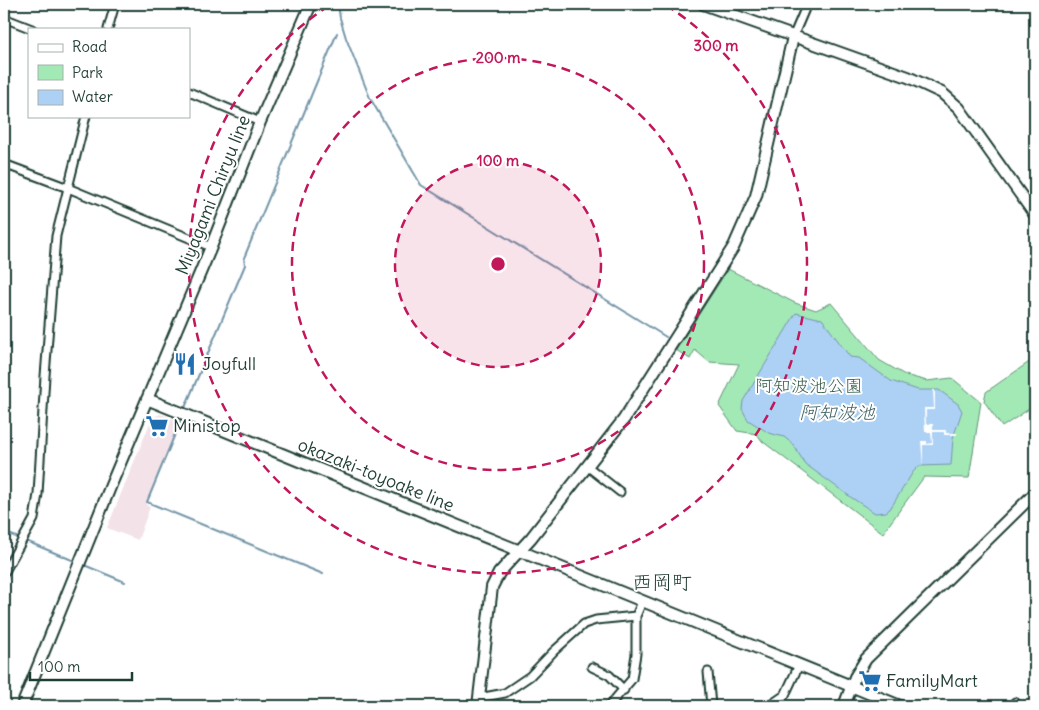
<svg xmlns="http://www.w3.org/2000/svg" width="1039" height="710" font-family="Delius,'Klee One',sans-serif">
<rect width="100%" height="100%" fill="#fff"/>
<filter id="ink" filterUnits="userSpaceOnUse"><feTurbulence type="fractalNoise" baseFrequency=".02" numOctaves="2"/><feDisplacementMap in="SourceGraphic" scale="10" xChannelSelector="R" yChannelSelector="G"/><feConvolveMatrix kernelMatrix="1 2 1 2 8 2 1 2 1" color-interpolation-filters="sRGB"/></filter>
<g filter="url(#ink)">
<path fill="#f3e3e9" d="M160 414 181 422 146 505 150 507 138 540 107 528 152 418Z"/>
<path fill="#a3e9b6" stroke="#619375" d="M728 269 795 303 816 310 831 303 879 360 905 375 927 381 952 378 981 402 969 478 924 477 883 533 762 441 757 434 737 431 719 406 739 364 709 362 695 350 690 359 676 350Z
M1035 358V405L1002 427 984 401 986 392Z"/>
<path fill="#add1f5" stroke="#7496a8" d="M796 313 822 319 850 357 859 358 891 381 918 390H939L958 404 962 411 953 438 951 465 919 466 913 472 890 509 886 512 875 513 852 498 805 464 793 444 784 437 769 433 748 420 742 409 743 401Z"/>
<path fill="#fff" d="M933 390H935V410H926V424H933V430H946V433H957V435H944V432H933V445H923V467L921 441H927V444L932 443 931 432H925L924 408H934Z"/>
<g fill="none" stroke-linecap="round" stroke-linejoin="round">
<path stroke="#7496a8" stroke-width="2" d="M338 4 340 18 346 38 370 98 421 185 666 337
M184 410 245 265 244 258 337 33
M182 417 147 502 323 574
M4 532 77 562
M84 565 125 582"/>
<defs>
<path id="street" d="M4 18 32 29
M108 29 115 4
M793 37 807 4
M189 92 260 122
M4 164 68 188 211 247
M587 466 620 492
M4 573 34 519 38 494 45 376 56 236 86 116
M592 667 609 675 624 690
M708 672 711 706
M479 697H484L505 693 530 676 554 651 584 624 596 620 636 616
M1015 702 1017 706
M609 706 632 679 636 654V616L642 602
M769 706 785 695 799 665"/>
<path id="secondary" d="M703 4 908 77 942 93 959 108 1035 215
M147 399 900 706
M22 706 111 485 211 247 260 122 311 4
M478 706 492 587 499 573 531 538 624 419 734 246 756 196 793 37
M844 706 855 677 866 659 1035 493"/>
</defs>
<use href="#street" stroke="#1f3d34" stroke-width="11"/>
<use href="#secondary" stroke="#1f3d34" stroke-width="14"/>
<use href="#street" stroke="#fff" stroke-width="7"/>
<use href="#secondary" stroke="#fff" stroke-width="10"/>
</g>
</g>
<circle cx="498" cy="264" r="103" fill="#c2185b" fill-opacity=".12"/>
<g fill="none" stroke="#c2185b" stroke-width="2.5" stroke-dasharray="9 6">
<circle cx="498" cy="264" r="103"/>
<circle cx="498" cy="264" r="206"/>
<path d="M666 5A309 309 0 1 1 330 5"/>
</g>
<defs>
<symbol id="restaurant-bare" viewBox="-9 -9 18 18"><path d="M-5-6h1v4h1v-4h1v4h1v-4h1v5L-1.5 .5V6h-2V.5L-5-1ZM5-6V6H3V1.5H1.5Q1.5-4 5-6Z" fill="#1f6fb2" stroke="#fff" stroke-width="2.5" paint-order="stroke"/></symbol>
<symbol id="supermarket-bare" viewBox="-9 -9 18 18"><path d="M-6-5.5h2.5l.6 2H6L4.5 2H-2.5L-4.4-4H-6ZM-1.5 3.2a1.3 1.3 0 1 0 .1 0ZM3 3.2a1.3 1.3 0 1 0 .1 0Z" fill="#1f6fb2" stroke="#fff" stroke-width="2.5" paint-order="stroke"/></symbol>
</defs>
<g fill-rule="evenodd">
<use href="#restaurant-bare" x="169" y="348" width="32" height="32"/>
<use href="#supermarket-bare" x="141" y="410" width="32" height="32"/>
<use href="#supermarket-bare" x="854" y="665" width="32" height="32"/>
</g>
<g text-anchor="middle" stroke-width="4" stroke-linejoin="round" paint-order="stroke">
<g font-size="18" fill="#1f3d34" stroke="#fff">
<text transform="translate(213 195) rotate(-68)" y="6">Miyagami Chiryu line</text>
<text transform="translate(376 475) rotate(22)" y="6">okazaki-toyoake line</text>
</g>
<g font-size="18" fill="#1f3d34" stroke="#fff" text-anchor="start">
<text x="202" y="370">Joyfull</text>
<text x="173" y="432">Ministop</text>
<text x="886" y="687">FamilyMart</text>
</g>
<g font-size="18" fill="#395f4e" stroke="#fff">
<text x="809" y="392">阿知波池公園</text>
</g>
<g font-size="19" font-style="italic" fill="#426264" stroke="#fff">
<text x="837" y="419">阿知波池</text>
</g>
<g font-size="20" fill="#1f3d34" stroke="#fff">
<text x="662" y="589">西岡町</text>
</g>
</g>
<circle cx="498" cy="264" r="8" fill="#c2185b" stroke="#fff" stroke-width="2.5"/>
<g font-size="15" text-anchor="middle" font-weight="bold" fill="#c2185b" stroke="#fff" stroke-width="4" stroke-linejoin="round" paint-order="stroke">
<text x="716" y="51">300 m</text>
<text x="498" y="63">200 m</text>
<text x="498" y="166">100 m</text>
</g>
<rect width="1039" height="710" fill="none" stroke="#fff" stroke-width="20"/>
<rect x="10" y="10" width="1019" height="690" fill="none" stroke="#1f3d34" stroke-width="2" filter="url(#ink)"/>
<rect x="28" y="28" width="162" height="90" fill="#ffffff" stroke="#a5b1ae"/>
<rect x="38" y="44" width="25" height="8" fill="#ffffff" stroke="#a5b1ae"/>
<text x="72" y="52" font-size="15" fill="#1f3d34">Road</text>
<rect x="38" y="65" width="25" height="15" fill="#a3e9b6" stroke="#a5b1ae"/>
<text x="72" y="78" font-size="15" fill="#1f3d34">Park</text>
<rect x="38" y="90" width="25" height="15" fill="#add1f5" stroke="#a5b1ae"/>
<text x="72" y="102" font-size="15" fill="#1f3d34">Water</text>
<path d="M30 672v8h102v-8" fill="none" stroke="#1f3d34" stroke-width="2.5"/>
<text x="38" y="672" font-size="15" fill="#1f3d34" stroke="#ffffff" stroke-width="4" paint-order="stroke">100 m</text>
</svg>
